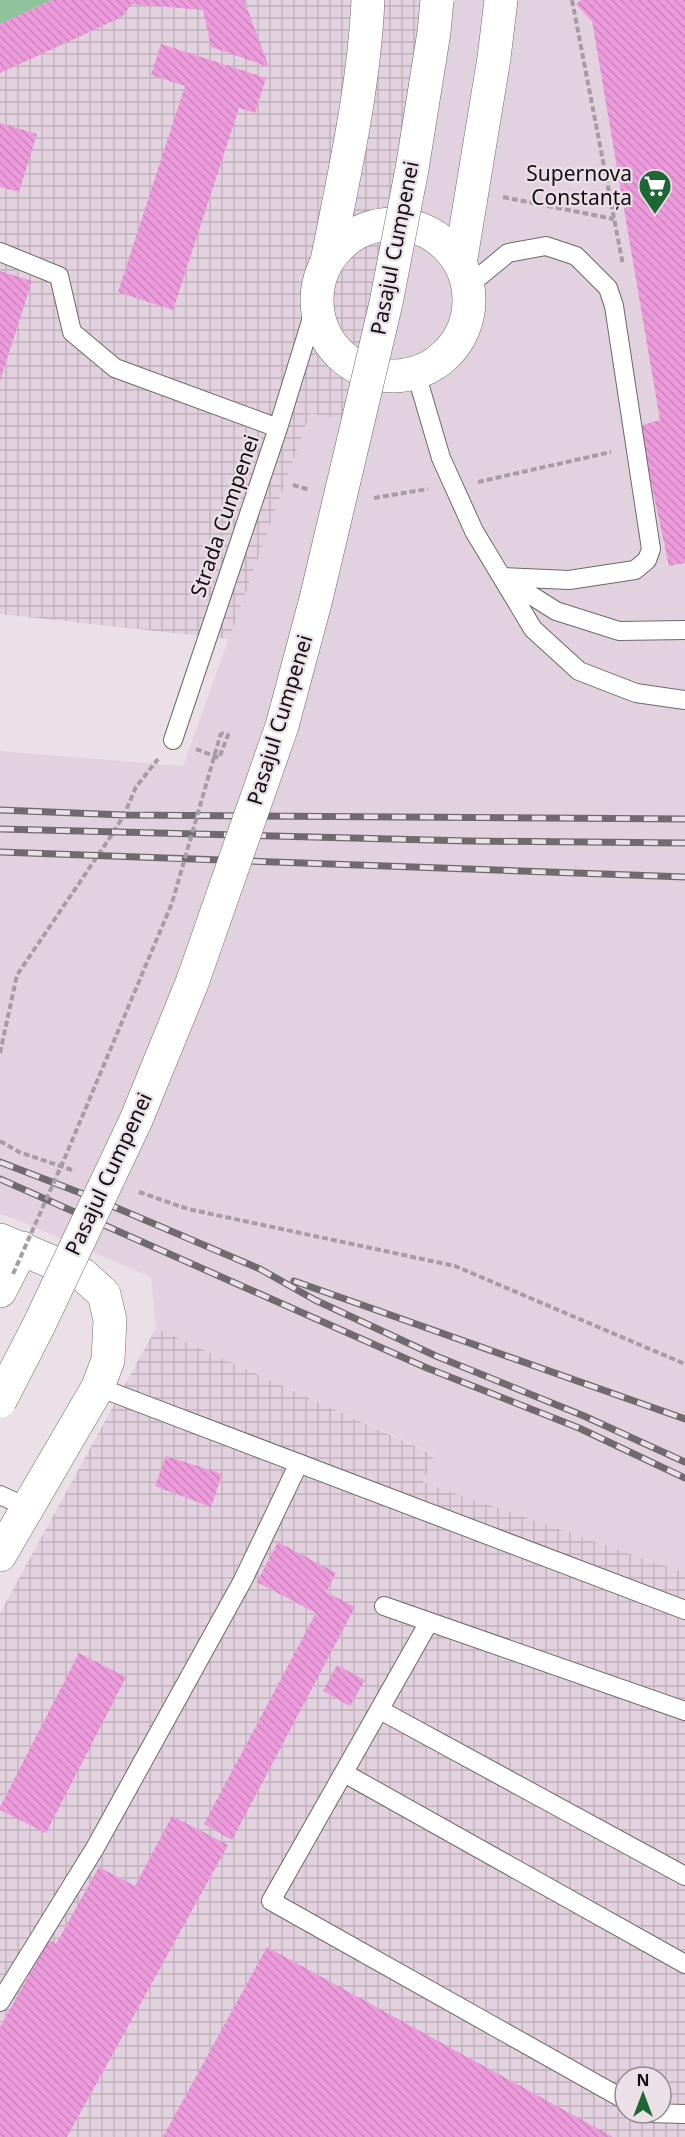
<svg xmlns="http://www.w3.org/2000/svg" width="685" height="2137" font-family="'Noto Sans',sans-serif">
<defs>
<pattern id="industrial-grid" width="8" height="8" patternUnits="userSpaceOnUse" patternTransform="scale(1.5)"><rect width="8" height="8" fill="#e2d1de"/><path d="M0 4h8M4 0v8" fill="none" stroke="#c1b2bd"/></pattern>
<pattern id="building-back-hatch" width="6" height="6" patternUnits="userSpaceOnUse" patternTransform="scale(1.5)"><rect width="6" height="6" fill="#ec9adc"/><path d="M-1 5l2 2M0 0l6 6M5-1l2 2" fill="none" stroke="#ca84bc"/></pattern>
</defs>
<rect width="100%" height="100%" fill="#ebe0e8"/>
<path fill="#e2d1de" d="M426 0H685V1573L423 1482 434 1454 156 1328 151 1277 15 1219 0 1214V751L183 766 310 412 357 424Z"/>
<path fill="url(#industrial-grid)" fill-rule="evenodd" d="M52 0H426L357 424 310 413 229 639 0 614V24Z
M156 1328 434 1455 423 1482 685 1573V2137H0V1613ZM625 2077H661V2113H625Z"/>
<path fill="#8fc399" d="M0 0H52L0 24Z"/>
<path fill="url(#building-back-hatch)" d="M52 0H244L269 67 211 47 203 10 132 4 122 17 0 73V24Z
M581 0H685V563L669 566 639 426 660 420 592 21 576 4Z
M161 44 266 78 255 113 239 108 173 310 118 292 185 86 151 75Z
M0 123 37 134 19 192 0 187Z
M0 271 32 281 0 381Z
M166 1456 222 1474 211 1507 155 1486Z
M278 1542 336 1573 326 1592 355 1607 232 1840 204 1824 316 1613 257 1582Z
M79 1653 126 1677 46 1833 0 1810V1807Z
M337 1665 365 1680 350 1706 323 1691Z
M172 1816 228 1845 67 2137H0V2027L49 1940 56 1944 99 1867 135 1886Z
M267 1947 613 2137H163Z"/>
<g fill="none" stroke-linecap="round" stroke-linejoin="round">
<defs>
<path id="lane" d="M0 252 59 276 72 332 115 368 278 428
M468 286 508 253 546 246 576 256 608 288 614 306 651 549 647 560 635 570 569 580 503 577
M416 373 441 458 474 531 533 629 579 671 636 693 685 700
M507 580 556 611 619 631 685 630
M173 740 278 428 316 305
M98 1387 685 1610
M0 1495 28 1508
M384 1606 685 1711
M429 1622 271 1901 625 2100
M380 1710 685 1876
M344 1773 685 1964
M0 2002 95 1848 243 1580 299 1463
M648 2113 685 2114"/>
<path id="street" d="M0 1240 83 1275 104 1294 110 1320 108 1360 98 1387 0 1555
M0 1291 22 1248"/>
<path id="secondary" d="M317 300a76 76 0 1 1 152 0a76 76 0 1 1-152 0Z
M327 261C344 175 364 88 368 0
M460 264 494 58 501 0"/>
</defs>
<use href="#lane" stroke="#70676e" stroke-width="20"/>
<use href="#street" stroke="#70676e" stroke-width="34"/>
<use href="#secondary" stroke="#70676e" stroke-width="34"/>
<path stroke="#a69da4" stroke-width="4" stroke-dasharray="6 3" stroke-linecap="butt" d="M572 0 623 265
M503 197 614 219
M478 482 611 452
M293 485 310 490
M374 498 428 489
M196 749 219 758 228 735 221 733
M0 1053 17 975 113 833 124 815 136 787 158 759
M0 1141 19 1152 75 1171
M139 1192 188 1209 455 1266 685 1364"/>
<use href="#lane" stroke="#fff" stroke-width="18"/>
<use href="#street" stroke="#fff" stroke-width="33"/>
<use href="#secondary" stroke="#fff" stroke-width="33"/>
<defs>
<path id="rail" d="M0 810 124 815 685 819
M0 829 469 841 685 843
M0 852 685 877
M0 1162 91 1197 260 1269 315 1300 436 1356 584 1416 685 1462
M0 1179 427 1368 579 1428 685 1478
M294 1281 685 1419"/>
</defs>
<use href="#rail" stroke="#70696e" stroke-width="7"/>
<use href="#rail" stroke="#ebe0e8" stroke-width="4.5" stroke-dasharray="14" stroke-linecap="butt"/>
<defs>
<path id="secondary-bridge" d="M0 1401 39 1325 136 1120 192 983 282 726 316 599 386 303 412 169 434 32 437 0"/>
</defs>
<use href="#secondary-bridge" stroke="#70676e" stroke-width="34" stroke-linecap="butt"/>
<path stroke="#a69da4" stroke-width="4" stroke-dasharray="6 3" stroke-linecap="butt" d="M13 1274 66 1155 172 903 221 733"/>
<use href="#secondary-bridge" stroke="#fff" stroke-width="33"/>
</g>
<defs>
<symbol id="supermarket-pin" viewBox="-11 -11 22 30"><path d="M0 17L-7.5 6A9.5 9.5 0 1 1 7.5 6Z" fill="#1d6734" stroke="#ebe0e8"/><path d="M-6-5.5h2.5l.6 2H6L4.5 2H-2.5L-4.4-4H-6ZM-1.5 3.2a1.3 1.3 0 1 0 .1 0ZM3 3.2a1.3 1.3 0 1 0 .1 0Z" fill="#fff"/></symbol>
</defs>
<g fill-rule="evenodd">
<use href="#supermarket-pin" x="636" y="167" width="38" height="52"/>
</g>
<g text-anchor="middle" stroke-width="4.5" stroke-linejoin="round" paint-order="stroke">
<g font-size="21" fill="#130f12" stroke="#ebe0e8" text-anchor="end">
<text x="632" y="181">Supernova<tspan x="632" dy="24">Constanța</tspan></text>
</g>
<g font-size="21" fill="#130f12" stroke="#ebe0e8">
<text transform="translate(395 248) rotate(-79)" y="7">Pasajul Cumpenei</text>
<text transform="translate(225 516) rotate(-71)" y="7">Strada Cumpenei</text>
<text transform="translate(280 720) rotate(-73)" y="7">Pasajul Cumpenei</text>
<text transform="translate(109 1174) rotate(-65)" y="7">Pasajul Cumpenei</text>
</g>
</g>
<g transform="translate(643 2095)"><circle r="28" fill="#ebe0e8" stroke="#958c92" stroke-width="1.5"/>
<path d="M0-4.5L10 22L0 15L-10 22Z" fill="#1d6734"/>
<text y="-9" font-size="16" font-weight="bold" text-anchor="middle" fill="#130f12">N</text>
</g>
</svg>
